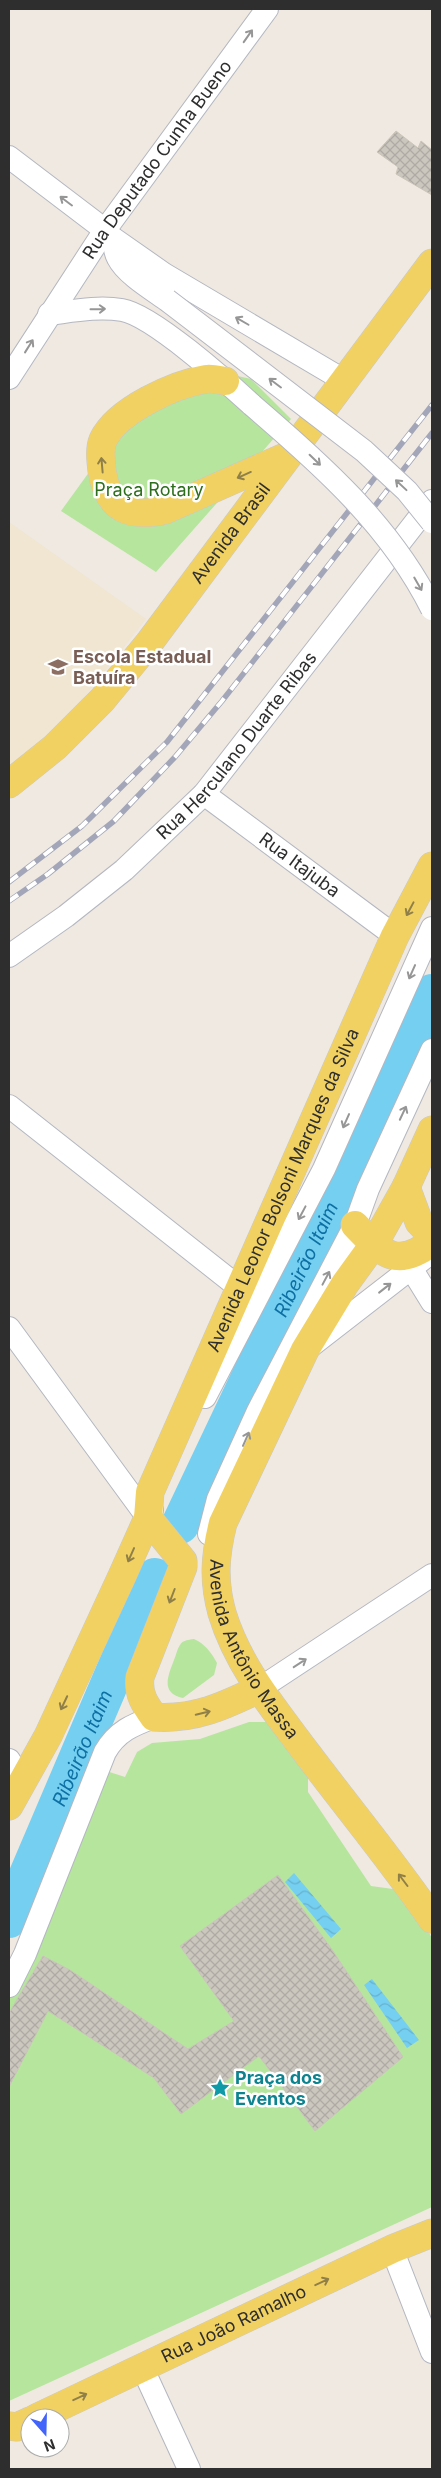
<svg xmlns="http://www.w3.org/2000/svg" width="441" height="2478" font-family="Inter,sans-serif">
<defs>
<pattern id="water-waves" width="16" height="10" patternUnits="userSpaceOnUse" patternTransform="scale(1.25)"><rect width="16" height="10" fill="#75cff0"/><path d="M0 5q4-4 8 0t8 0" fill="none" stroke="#66b2ce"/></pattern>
<pattern id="building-cross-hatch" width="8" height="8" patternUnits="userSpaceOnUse" patternTransform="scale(1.25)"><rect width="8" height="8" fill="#cbc7bf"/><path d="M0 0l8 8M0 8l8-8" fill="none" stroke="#afaba4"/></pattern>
</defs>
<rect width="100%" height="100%" fill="#efe9e1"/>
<path fill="#f0e6d1" d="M9 522 146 619 70 715 9 769Z"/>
<path fill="#b6e59e" d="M193 366 251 379 291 419 156 572 61 511 108 446Z
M194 1639C205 1644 211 1652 217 1663L214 1675 183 1698C160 1693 168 1676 174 1660 176 1656 177 1649 180 1645 183 1640 188 1640 194 1639Z
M249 1722H269L308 1762V1792L371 1886 400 1890 426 1925 432 1939V2207L9 2401V1970L97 1768 125 1777 137 1752 152 1743 200 1739Z
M69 1744 76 1748 9 1897V1872Z"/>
<path fill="url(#water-waves)" d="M294 1873 341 1929 331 1938 285 1882Z
M372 1979 419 2040 407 2048 364 1985Z"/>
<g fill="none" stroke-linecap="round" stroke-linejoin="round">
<g stroke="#75cff0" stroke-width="38">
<path id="s1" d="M180 1525 432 993"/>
<path id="s2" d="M9 1919 155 1577"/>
</g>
</g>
<path fill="url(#building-cross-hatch)" stroke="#cbc5ba" d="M396 131 418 148 421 141 432 150V195L396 174 398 167 377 152Z
M278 1875 333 1951 403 2057 315 2131 259 2056 181 2114 154 2078 48 2011 9 2087V2013L43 1956 70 1970 188 2049 234 2021 180 1946Z"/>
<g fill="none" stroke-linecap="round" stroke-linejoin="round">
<defs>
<g id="minor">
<path d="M9 157 105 230C120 244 111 245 118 258 126 274 153 290 167 300"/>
<path d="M114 239 164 274 345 381"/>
<path d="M49 314C73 311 98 306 122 310 152 315 227 382 252 405"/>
<path id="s3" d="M9 378 105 230 267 9"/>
<path id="s4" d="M204 794 395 936"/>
<path id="s5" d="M9 956 66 916 124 870 204 794 432 501"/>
<path d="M9 1106 241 1289"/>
<path d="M411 1268 432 1302"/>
<path d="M9 1328 148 1518 152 1510"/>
<path d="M312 1345 432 1252"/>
<path d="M205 1397 324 1169 432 928"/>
<path d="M209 1534 218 1499 258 1411 355 1225 368 1189 432 1050"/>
<path d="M259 1689 432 1575"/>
<path d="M9 1760 23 1782"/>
<path d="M9 1986 25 1954 105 1752C117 1731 133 1725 154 1717"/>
<path d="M392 2249 432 2352"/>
<path d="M142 2367 189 2469"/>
</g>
<g id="major">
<path d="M225 381C219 380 212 378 206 379 175 384 117 410 103 440 99 449 101 462 102 471 108 509 129 518 165 510L287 456"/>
<path id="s6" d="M9 784 55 747 102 700 149 643 432 263"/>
<path id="s7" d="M432 1130 406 1187 374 1244 345 1284 305 1350 223 1523C215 1555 213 1581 222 1613 238 1666 274 1709 306 1752 348 1808 393 1862 432 1919"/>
<path d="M406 1187 419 1222 432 1236"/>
<path d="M355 1225C382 1253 396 1270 432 1242"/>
<path d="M148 1518 183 1561V1567L140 1677C138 1694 144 1703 154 1717 194 1720 224 1706 259 1689"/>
<path id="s8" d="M9 1806 48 1736 122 1576 148 1518 150 1492 395 936 432 866"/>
<path id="s9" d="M36 2418 392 2249 432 2233"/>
<path d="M9 2426 17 2427 30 2421"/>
</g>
</defs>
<use href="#minor" stroke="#b4b7c1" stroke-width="24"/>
<use href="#major" stroke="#c9c9c9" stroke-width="29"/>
<use href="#minor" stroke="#fff" stroke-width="22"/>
<use href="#major" stroke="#f2d163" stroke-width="28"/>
<defs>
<path id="rail" d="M9 882 82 826 167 742 432 405
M9 901 48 874 114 821 175 757 222 701 432 433"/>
</defs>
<use href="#rail" stroke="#a3a6b8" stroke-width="5.5"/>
<use href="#rail" stroke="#fff" stroke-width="4" stroke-dasharray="11" stroke-linecap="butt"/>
<defs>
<path id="minor-bridge" d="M167 300 364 451 407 491 432 522
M252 405C321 464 391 526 432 609"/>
</defs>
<use href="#minor-bridge" stroke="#b4b7c1" stroke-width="24" stroke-linecap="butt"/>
<use href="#minor-bridge" stroke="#fff" stroke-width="22"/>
</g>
<defs><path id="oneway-shaft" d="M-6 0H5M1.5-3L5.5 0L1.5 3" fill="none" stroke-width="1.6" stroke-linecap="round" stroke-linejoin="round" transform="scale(1.25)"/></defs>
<g stroke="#969696">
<use href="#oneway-shaft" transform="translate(248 36) rotate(-55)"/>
<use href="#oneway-shaft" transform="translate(66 201) rotate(-143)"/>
<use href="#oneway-shaft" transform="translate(98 309) rotate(-1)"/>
<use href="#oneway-shaft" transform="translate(242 321) rotate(-150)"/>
<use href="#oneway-shaft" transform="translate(29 346) rotate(-58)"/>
<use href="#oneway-shaft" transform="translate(275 383) rotate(-143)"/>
<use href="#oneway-shaft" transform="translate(315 460) rotate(44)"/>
<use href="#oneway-shaft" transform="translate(401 485) rotate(-137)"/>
<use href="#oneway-shaft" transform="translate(418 584) rotate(60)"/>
<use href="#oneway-shaft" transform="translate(412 972) rotate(114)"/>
<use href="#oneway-shaft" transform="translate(403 1113) rotate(-65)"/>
<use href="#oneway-shaft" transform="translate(346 1121) rotate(114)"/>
<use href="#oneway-shaft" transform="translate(302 1213) rotate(118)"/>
<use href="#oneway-shaft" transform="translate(326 1278) rotate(-62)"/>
<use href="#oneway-shaft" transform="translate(385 1288) rotate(-38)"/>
<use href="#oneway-shaft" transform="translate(246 1439) rotate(-66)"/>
<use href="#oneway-shaft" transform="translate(300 1663) rotate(-33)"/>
</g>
<g stroke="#908048">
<use href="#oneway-shaft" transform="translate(102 465) rotate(-95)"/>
<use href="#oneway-shaft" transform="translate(244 475) rotate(156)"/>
<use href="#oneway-shaft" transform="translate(410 909) rotate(118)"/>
<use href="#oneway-shaft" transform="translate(131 1555) rotate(114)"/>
<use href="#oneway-shaft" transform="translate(172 1596) rotate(111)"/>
<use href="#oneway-shaft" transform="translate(64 1703) rotate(115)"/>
<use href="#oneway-shaft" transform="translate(203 1713) rotate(-14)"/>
<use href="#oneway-shaft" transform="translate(403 1880) rotate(-127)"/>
<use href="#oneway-shaft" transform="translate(322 2282) rotate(-25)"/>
<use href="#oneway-shaft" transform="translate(80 2397) rotate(-25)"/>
</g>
<defs>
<symbol id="school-bare" viewBox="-9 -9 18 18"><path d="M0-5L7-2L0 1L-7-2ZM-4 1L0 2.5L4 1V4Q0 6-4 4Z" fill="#8d6e63" stroke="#fff" stroke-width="2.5" paint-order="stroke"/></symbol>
<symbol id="sight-bare" viewBox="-9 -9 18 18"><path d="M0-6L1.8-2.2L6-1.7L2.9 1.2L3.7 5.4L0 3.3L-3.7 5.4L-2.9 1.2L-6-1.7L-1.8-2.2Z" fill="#0f9aa8" stroke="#fff" stroke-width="2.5" paint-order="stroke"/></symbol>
</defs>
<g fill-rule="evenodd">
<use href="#school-bare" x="44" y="653" width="28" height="28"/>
<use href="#sight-bare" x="206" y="2074" width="28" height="28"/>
</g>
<g text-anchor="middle" stroke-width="5" stroke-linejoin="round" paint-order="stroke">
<g font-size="18" fill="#2e2e2e" stroke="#fff">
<text dy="6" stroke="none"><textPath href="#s3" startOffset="264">Rua Deputado Cunha Bueno</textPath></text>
<text dy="6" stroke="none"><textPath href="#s6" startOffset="336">Avenida Brasil</textPath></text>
<text dy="6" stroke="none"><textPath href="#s5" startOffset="312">Rua Herculano Duarte Ribas</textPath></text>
<text dy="6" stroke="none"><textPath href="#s4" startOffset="119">Rua Itajuba</textPath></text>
<text dy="6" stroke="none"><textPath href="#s8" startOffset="676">Avenida Leonor Bolsoni Marques da Silva</textPath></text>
<text dy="6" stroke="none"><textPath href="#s7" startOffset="582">Avenida Antônio Massa</textPath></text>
<text dy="6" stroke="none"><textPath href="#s9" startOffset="219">Rua João Ramalho</textPath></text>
</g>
<g font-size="18" fill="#2c6e1b" stroke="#fff">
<text x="149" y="496">Praça Rotary</text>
</g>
<g font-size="18" font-weight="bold" fill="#785e54" stroke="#fff" text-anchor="start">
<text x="73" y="663">Escola Estadual<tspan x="73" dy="21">Batuíra</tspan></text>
</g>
<g font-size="18" font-weight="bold" fill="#0d838f" stroke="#fff" text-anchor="start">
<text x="235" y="2084">Praça dos<tspan x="235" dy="21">Eventos</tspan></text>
</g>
<g font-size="19" font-style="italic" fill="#0d6fa3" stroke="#fff">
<text dy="7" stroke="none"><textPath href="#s1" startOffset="294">Ribeirão Itaim</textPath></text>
<text dy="7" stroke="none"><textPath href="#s2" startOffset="186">Ribeirão Itaim</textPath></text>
</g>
</g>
<rect width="441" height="2478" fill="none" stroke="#2e2e2e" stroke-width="20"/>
<g transform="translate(45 2433) rotate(160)"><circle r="24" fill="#ffffff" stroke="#ababab"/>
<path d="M0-4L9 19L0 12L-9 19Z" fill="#4264fb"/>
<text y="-8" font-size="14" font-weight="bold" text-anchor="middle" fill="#2e2e2e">N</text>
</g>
</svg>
